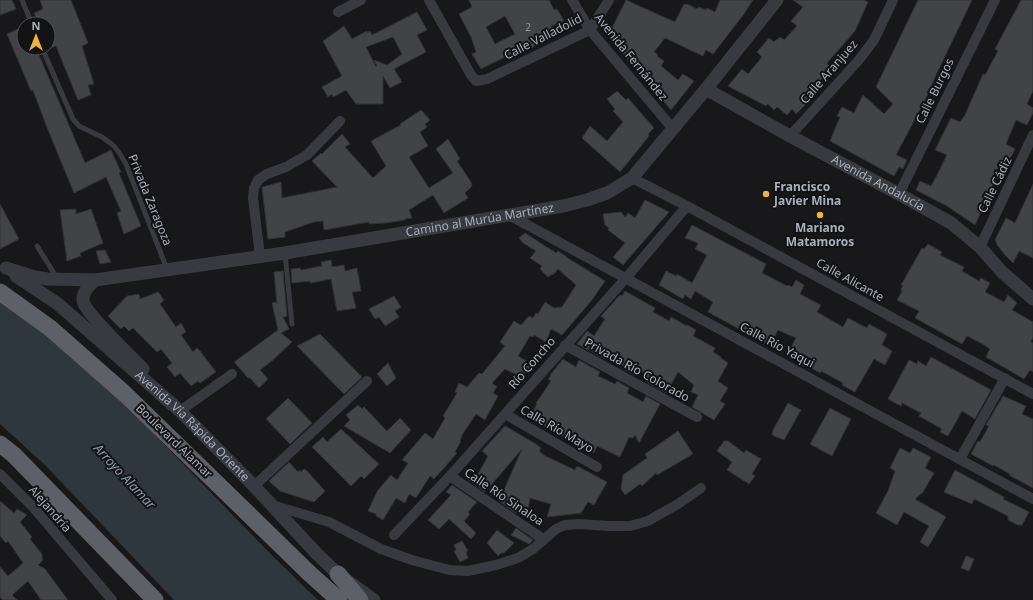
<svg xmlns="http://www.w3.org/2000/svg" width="1033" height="600" font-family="'Noto Sans',sans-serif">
<rect width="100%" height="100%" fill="#18181a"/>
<path fill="#2e373e" d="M0 302C24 319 48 336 71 354 101 379 128 408 156 436 210 491 262 547 318 600H174L45 465 0 424Z"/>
<path fill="#424347" stroke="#323236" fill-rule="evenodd" d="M0 0H12L16 9 0 15Z
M40 0H71L88 43 82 46 94 84 88 85 91 95 78 100 56 46 48 49V24H39L34 13 43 9Z
M469 0H549L554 10 557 9 564 21 551 26 556 36 531 48 529 45 481 69 472 54 476 52 471 37 459 14 472 7ZM505 16 515 34 495 44 486 27Z
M626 0 675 22 684 4 686 5 687 4 697 9 699 7 706 10 707 8 715 12 720 0H753L744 14 713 54 706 50 703 56 665 38 654 52 658 55 657 56 664 61 661 66 678 80 683 74 694 81 671 110 608 36Z
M793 0H863L868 2 855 31 827 63 831 68 806 97 810 100 796 114 792 109 787 115 777 107 774 110 768 104 766 106 728 86 742 69 748 74 762 57 757 52 769 38 774 42 780 37 784 40 797 26 791 21 803 7Z
M918 0H972L936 75 926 98 896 155 907 160 903 169 899 167 894 176 830 141 840 117 837 116 842 107 854 113 863 95 884 114 893 104 876 87Z
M1021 0H1033V91L1027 104 1033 108V113L1027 125 1016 120 1006 144 1015 149 1007 165 1001 162 993 178 995 181 975 225 947 206 916 190 920 181 931 186 935 179 947 155 935 150 951 118 960 122 965 115 983 74 985 75 998 51 995 49Z
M417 12 427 30 417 35 426 52 394 69 402 82 390 88 383 76V104H356L346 90 333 97 332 94 328 97 322 87 342 76 323 41 344 26 352 39 367 31V33L370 31 372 35ZM393 37 402 54 387 65 374 60 377 66 376 67 366 47Z
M24 26V48H36L85 163 111 150 121 172 119 173 141 226 124 234 117 213 121 211 106 177 74 193 46 125 33 90 31 91 7 34Z
M617 91 626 100 628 98 654 128 648 134 649 136 620 172 582 138 590 126 607 141 623 122 613 111 615 109 607 99Z
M421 110 430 120 425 124 427 127 420 132 428 146 409 157 429 188 453 173 436 149 448 139 460 159 457 161 471 182 472 186 465 193 468 198 444 213 433 195 409 210 412 218 405 219V220L385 223 369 224V222L324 230 323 221 314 222 285 232V237L268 239 262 187 281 182 282 198 337 187 312 161 321 153 322 154 342 134 350 144 345 147 373 178 386 166 371 141 401 125 400 124Z
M1033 184V258L1019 251 1013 263 1005 255 998 246 995 240 1006 218 1015 223Z
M645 200 669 212 623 265 613 257 625 243 608 230 609 228 605 225 603 214 621 212 625 217 628 213 635 218Z
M0 204 19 239 0 249Z
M76 209V214L91 209 103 243 80 253 81 256 67 261 60 210Z
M692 225 766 264 762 273 787 286 788 285 792 287 796 280 804 285 800 294 821 305 817 312 843 327 848 318 867 328 869 324 887 334 882 345 892 351 885 365 874 359 855 392 842 385 843 383 821 371 820 373 794 358 796 355 789 351 796 338 778 330 770 346 708 312 713 302 695 291 691 299 685 295 683 299 659 285 666 271 676 276 677 274 692 283 707 255 695 249 698 243 685 238Z
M525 233 556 253 558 251 566 256V257L605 281 592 300 562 335 551 329 546 342 534 335 533 337 530 336 518 356 532 364 531 365 534 368 528 374 526 372 522 378 505 369 492 383 497 387 493 393 498 396 485 420 476 414 462 435 460 441H461L455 452 457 453 444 468 434 479 430 476 416 498 409 494 405 503 396 498 383 520 376 516V514L368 511 378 490 391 475 397 480 408 463 402 460 425 433 433 439 445 418 443 416 457 393 455 392 459 383 467 387 479 373 482 374 505 346 500 342 514 321 521 325 529 316 533 318 536 313 538 314 545 302 554 308 562 307 576 285 558 269 553 275 552 274 548 277 540 269 542 266 530 258 536 251 523 243 519 238Z
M928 244 942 252 940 255 964 267 962 271 979 281 981 278 990 283 985 292 1004 302 1008 295 1017 303 1012 310 1033 322V337L1031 342 1033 343V372L1030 370 1024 379 986 357 990 349 983 344 967 336 962 344 915 318 919 311 897 300 902 291 901 290 903 285H901L922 248 924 249Z
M105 250 111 262 100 264 96 251Z
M331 260 332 267 344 265 345 271 357 268 361 291 352 292 356 308 337 311 331 279 310 283V281L292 283 291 269 300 268 301 270 322 266 321 262Z
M283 271 287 316 283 317 289 329 281 333 292 342 273 360 260 370 268 379 259 388 250 378H248L234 362 278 330 272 303 275 302 277 304 274 272Z
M625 291 655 308 653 312 669 321 671 317 687 326V325L696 330 693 336 715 348 713 352 721 357V358L728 363 718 381 728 388 720 401 725 404 714 420 692 407 698 395 691 392 694 385 678 372 666 393 648 383 640 369 636 376 623 369 624 367 608 358 607 360 577 344 587 331 594 336 605 319 601 316 620 295 622 296Z
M158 292 164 300 160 304 176 327 181 323 186 332 181 335 193 352 197 348 200 351 216 372 200 383 198 381 191 386 180 373 175 377 167 367 172 363 161 349 157 352 133 328 129 331 124 326 121 329 108 316 127 296 139 294 140 299Z
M394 296 401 307 395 311 399 317 385 326 379 317 375 319 369 309Z
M320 334 362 377 344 394 297 346Z
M931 357 991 390 975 419 962 411 948 436 940 432 942 429 919 416 921 413 902 403 901 406 888 399 909 360 917 364 918 361 926 366Z
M563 359 576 367 579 360 600 372 598 376 615 384 617 381 629 388 627 393 643 402 646 396 660 404 639 443 635 435 633 438 629 437 620 457 597 446 594 453 529 418 537 404 536 403 551 381 548 379 551 376 550 375Z
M388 363 396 378 387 386 377 374Z
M1003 396 1026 406 1022 414 1033 419V488L1009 475 1010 474 994 465 993 466 971 454 978 441 980 442 989 426 986 425Z
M288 398 312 423 290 444 266 419Z
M788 403 801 410 784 440 772 435 773 430Z
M358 405 362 409 364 407 387 431 400 418 411 430 390 453 344 426 350 420 346 415Z
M830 408 851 419 832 456 810 444Z
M505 426 536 444 541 448 539 451 545 456 575 470 577 466 607 482 594 505 588 502 581 513 547 517 551 504 530 498 527 516 514 512 499 501 522 449 485 492 468 480 470 478 477 476 488 456 482 451Z
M341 429 379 464 364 479 361 476 351 486 312 447 323 437 327 442Z
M678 431 693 454 657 475 656 473 642 486 640 484 625 495 621 489 623 475 647 458 645 454Z
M724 441H728L744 453 746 450 761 459 752 474 755 476 749 484 727 470 732 462 717 451Z
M900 448 910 453 913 448 931 457 925 468 934 473 923 492 915 499 946 517 928 547 920 542 929 526 904 512 897 525 876 513 888 491 895 471 890 468Z
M289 462 298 472 300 470 301 472 304 469 306 470 325 491 314 502 280 491 269 481Z
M955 470 1004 497 1003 499 1029 512 1022 525H1018L1008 520V516L974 499 972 504 944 492Z
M452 485 477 502 468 512 470 514 464 521 476 533 471 539 449 519 439 529 428 520 451 495 446 492Z
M0 501 14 513 17 509 27 515 20 522 32 537 30 539 42 554V558L43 560 38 565 45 569 68 600H41L28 581 12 595 17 600H3L0 597V567L8 576 23 563 8 541 6 543 0 536Z
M516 528 533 540 529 544 511 535Z
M497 530 514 543 504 553H501L498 556 487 543Z
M462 541 468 551 466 552 468 558 460 562 454 551 456 550 454 545Z
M966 556 974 559 969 571 961 568Z"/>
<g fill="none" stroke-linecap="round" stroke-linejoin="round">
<path stroke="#393a3f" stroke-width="5" d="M22 0 32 24
M42 48 73 119 79 126 102 137 113 145 118 151 126 164 167 269
M37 246 57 278
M285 254 292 324"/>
<path stroke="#393a3f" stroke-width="10" d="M429 0 471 75 476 81 487 79 590 30 609 0
M572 0 590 30 673 129
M338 12 361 0
M790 136 858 61 874 40 893 0
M632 178 687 206 1033 394
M899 194 995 0
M509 215 1033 499
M980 247 1033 135
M260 256 253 198 254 188 258 180 267 174 286 167 307 155 340 121
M565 345 697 417
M180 411 232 374
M505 414 597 467
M960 459 1005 378
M0 474 33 507 112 600
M450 476 543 539
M254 486 367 381
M272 505 329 522 381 549 412 560 449 570 468 571 496 565 518 558 533 549 556 529 565 525 579 524 609 526H630L648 521 678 504 701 488
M394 535 450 476 626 278 687 206"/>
<g stroke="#393a3f" stroke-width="13">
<path id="s1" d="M706 89 790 136 899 194 951 223 980 247 1002 272 1033 299"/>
<path id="s2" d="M6 268 35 277 48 279 95 280 285 253 563 206 587 200 607 193 632 178 706 89 777 0"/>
<path id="s3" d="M16 276 58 304 180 411 254 486 317 554 338 574 374 600"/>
<path d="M95 280C89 286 82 292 83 301 85 313 132 357 143 369"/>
</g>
<path stroke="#5d6067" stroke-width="17" d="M0 292 50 328 125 394 309 573 339 600
M0 444 14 455 155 600
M338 574 360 600"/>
</g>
<g fill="#f3b237" stroke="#131315" stroke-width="1.5">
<circle cx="766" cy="194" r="4"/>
<circle cx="820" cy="215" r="4"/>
</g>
<g text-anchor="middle" stroke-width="4" stroke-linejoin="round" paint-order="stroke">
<g font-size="10" fill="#90949d">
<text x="528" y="31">2</text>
</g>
<g font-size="12" fill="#aaafba" stroke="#131315">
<text transform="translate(543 37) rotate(-27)" y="4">Calle Valladolid</text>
<text transform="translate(631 57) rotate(51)" y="4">Avenida Fernández</text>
<text transform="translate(829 72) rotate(-49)" y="4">Calle Aranjuez</text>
<text transform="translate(935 91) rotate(-64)" y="4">Calle Burgos</text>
<text dy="4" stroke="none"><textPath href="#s1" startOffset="196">Avenida Andalucía</textPath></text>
<text transform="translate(995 185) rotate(-64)" y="4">Calle Cádiz</text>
<text transform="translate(150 200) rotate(68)" y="4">Privada Zaragoza</text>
<text dy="4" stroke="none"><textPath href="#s2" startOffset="480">Camino al Murúa Martínez</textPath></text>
<text transform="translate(850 280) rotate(29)" y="4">Calle Alicante</text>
<text transform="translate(777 345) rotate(28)" y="4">Calle Río Yaqui</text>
<text transform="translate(532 363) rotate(-49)" y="4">Río Concho</text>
<text transform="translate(637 370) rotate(29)" y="4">Privada Río Colorado</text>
<text dy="4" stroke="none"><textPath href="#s3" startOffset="232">Avenida Vía Rápida Oriente</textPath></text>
<text transform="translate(557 429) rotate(30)" y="4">Calle Río Mayo</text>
<text transform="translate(174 441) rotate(44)" y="4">Boulevard Alamar</text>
<text transform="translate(504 497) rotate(34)" y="4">Calle Río Sinaloa</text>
<text transform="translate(50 509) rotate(49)" y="4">Alejandría</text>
</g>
<g font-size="12" font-weight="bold" fill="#aaafba" stroke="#131315" text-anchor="start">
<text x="774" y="191">Francisco<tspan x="774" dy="14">Javier Mina</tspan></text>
<text x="820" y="232" text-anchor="middle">Mariano<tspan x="820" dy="14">Matamoros</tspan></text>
</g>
<g font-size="13" font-style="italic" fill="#819db5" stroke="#131315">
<text transform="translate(125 476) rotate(47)" y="5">Arroyo Alamar</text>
</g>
</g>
<g transform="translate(36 36)"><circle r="19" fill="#131315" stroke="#4f5157"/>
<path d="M0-3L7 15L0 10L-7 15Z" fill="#f3b237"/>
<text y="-6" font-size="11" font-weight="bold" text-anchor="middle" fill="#aaafba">N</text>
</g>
</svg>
